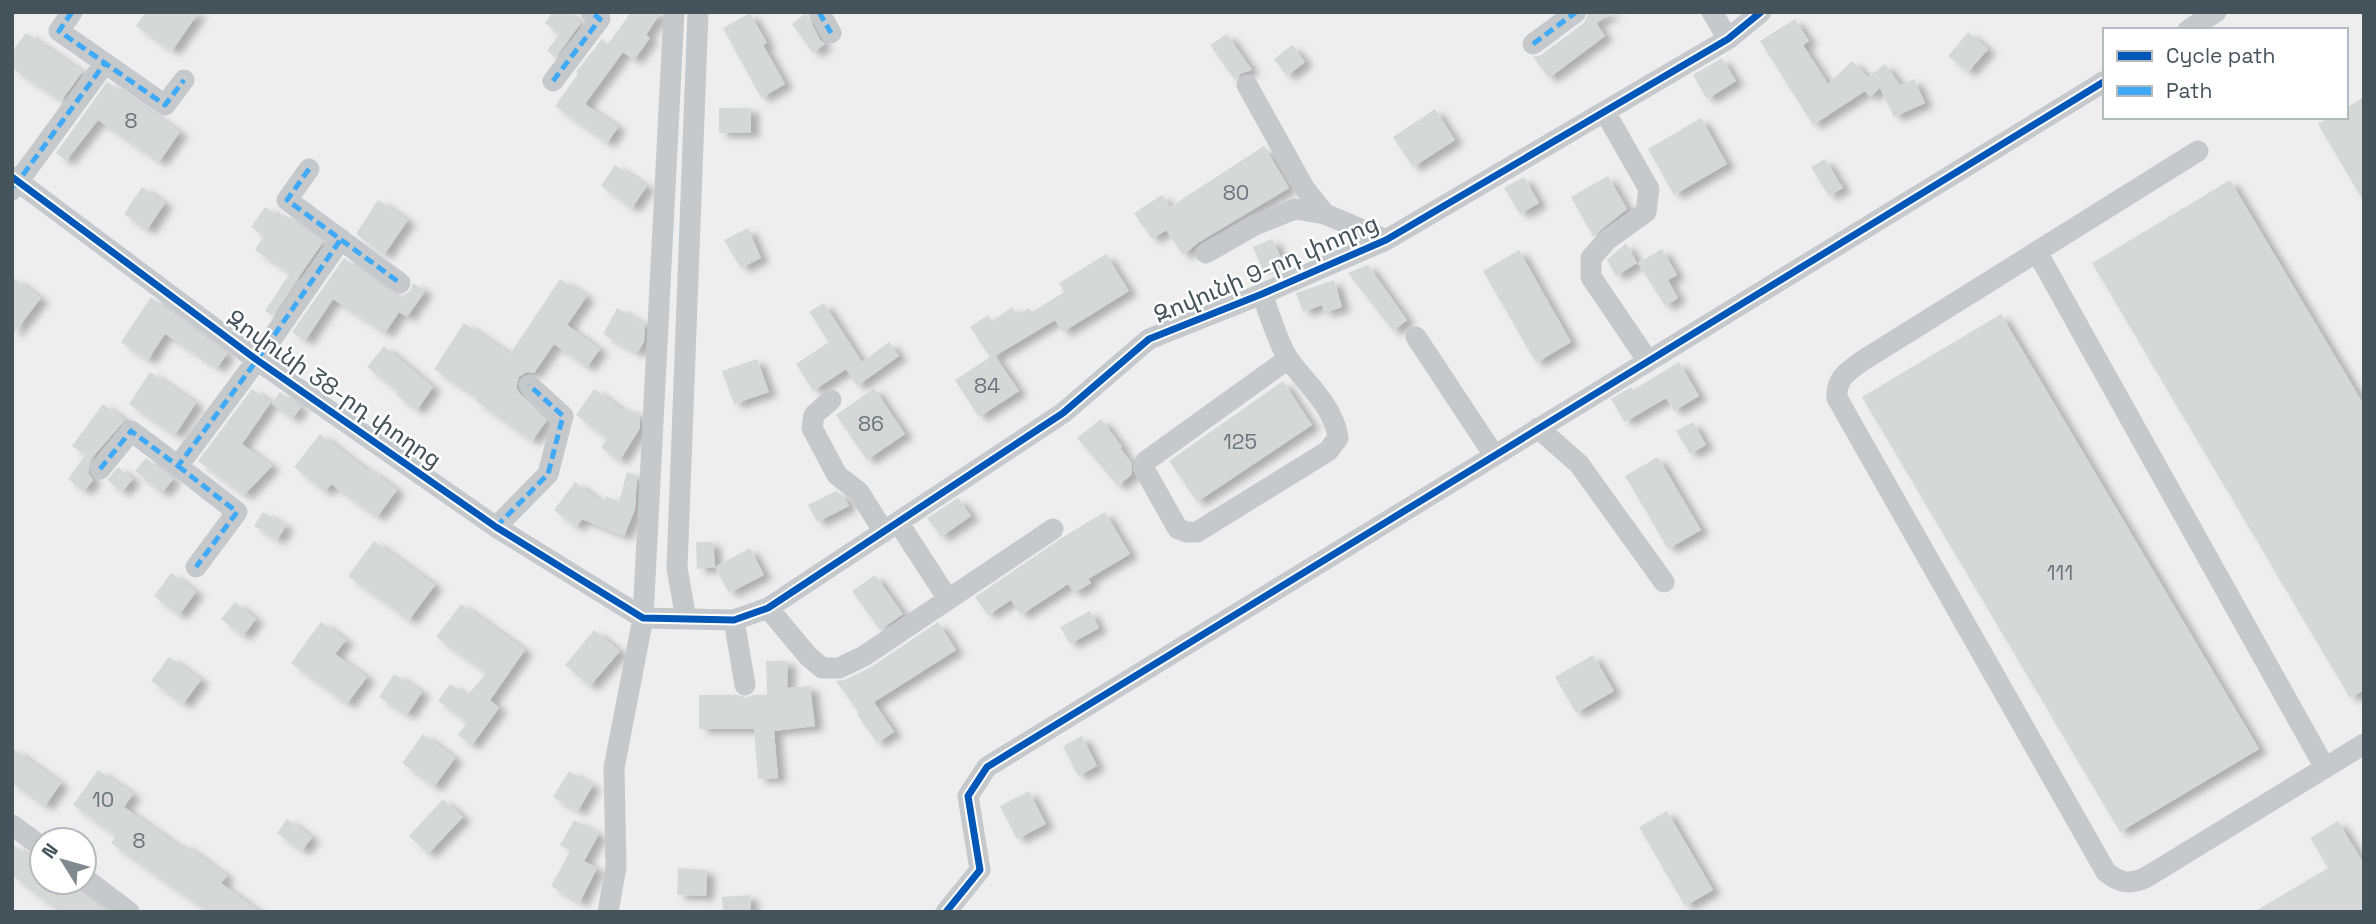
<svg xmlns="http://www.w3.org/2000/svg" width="2376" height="924" font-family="'Space Grotesk','Noto Sans Armenian',sans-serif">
<defs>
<filter id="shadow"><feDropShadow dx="8" dy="4.5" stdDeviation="3.5" flood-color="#0004"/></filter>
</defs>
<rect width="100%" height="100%" fill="#efeeee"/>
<path fill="#d6d7d7" filter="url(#shadow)" d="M146 12H199L172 51 136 26Z
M553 12H567L581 23 555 57 547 51 559 34 545 23Z
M631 12H661L646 35 650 38 634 60 623 52 585 104 618 127 607 143 555 106 578 74 576 72 602 39 608 44Z
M1589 12H1614L1596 23 1605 36 1549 78 1533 57 1541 55 1584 23Z
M750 13 767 43 763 45 785 84 761 98 723 28Z
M806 13 820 40 825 44 813 53 792 24Z
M1795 19 1809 41 1803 45 1828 84 1852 61 1868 77 1885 64 1900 85 1914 79 1925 103 1894 117 1880 88 1870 97 1865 91 1813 125 1760 41Z
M1968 32 1988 49 1968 72 1948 56Z
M26 33 82 72 61 101 12 68V52Z
M1227 34 1252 70 1240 74 1235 80 1210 45Z
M1292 45 1305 62 1287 76 1274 59Z
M1722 58 1736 81 1707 99 1693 75Z
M107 82 180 132 159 162 98 120 66 161 56 153Z
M2364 97V202L2318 124 2330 117H2346V108Z
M719 108H751V133H719Z
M1435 109 1455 140 1413 167 1393 137Z
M1701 118 1727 164 1674 195 1648 149Z
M1264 146 1289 188 1199 242 1183 255 1166 230 1152 239 1134 213 1162 195 1170 207Z
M1825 159 1843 188 1829 196 1811 167Z
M615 165 647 186 632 208 601 186Z
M1608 176 1627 209 1593 236 1571 197Z
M1524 177 1539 203 1520 214 1504 188Z
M2230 180 2364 405V690L2350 698 2092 263Z
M142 187 165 203 147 230 124 214Z
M378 200 408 220 384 255 356 234Z
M265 207 281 218 284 214 323 242 272 315 265 311 290 273 255 250 264 236 251 227Z
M748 228 761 258 741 268 724 240Z
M1272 239 1283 261 1263 270 1253 247Z
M1626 243 1637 263 1616 276 1607 260Z
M1662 249 1677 275 1668 280 1678 298 1665 306 1638 263Z
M1519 250 1571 342 1536 363 1483 271Z
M1106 254 1129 291 1063 332 1055 320 995 356 1019 391 979 417 955 380 990 357 970 327 988 315 992 321 1012 307 1017 315 1029 308 1032 312 1064 292 1059 283Z
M344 258 399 298 410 291 413 283 425 291 407 317 399 312 385 333 333 299 305 341 292 332Z
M1368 265 1407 320 1393 331 1348 273Z
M12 277 41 298 12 335Z
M560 279 587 296 567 325 600 349 587 367 554 344 534 373 526 372 519 377 516 388 520 394 547 420 532 441 475 400 476 397 434 369 464 323 510 354Z
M1334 280 1342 307 1324 313 1322 305 1303 312 1296 293Z
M151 297 227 354 217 368 167 335H164L148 360 121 342Z
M824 303 862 362 889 342 899 356 857 386 846 369 813 391 796 364 829 342 809 312Z
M617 308 645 324 644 342 637 353 603 334Z
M2001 314 2259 749 2120 832 1862 397Z
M384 346 433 387 417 410 396 395 398 392 367 367Z
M757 359 769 392 734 404 722 371Z
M1679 362 1699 396 1674 411 1666 398 1625 422 1611 399 1631 387 1633 390Z
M150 372 196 403 175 435 129 404Z
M1283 381 1312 425 1197 502 1169 461Z
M874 388 905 434 867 460 836 415Z
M252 389 271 402 242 444 272 466 244 495 198 461Z
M594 389 624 411 626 408 640 417V428L620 460 601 448 607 438 576 415Z
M280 392 301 407 292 419 272 403Z
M103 404 125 420 89 461 88 473 93 480 84 491 68 479 85 455 72 446Z
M1101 419 1122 447 1120 448 1131 462 1132 474 1118 486 1077 438Z
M1693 422 1706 445 1690 454 1676 431Z
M320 434 368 471 369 469 397 490 377 517 331 484 325 492 294 467Z
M1658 457 1701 530 1668 549 1625 476Z
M146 458 173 479 162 493 135 471Z
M118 467 133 479 122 492 107 480Z
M627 472 637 475 635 509 624 536 582 519 576 527 554 510 575 482 603 503 606 496 619 502Z
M836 491 844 497 849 506 817 522 808 505Z
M958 498 971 516 941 537 927 518Z
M263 512 286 526 277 540 254 526Z
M1105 512 1130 554 1088 579 1091 583 1074 593 1068 584 1021 615 1011 600 988 615 975 597 1063 537Z
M374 541 435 585 409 620 348 576Z
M696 542H713L715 567 750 548 764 575 729 593 715 567 697 569Z
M171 573 196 592 179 615 154 596Z
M875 575 903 614 880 630 852 591Z
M235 602 256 619 243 636 221 619Z
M461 604 525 650 490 700 499 708 472 745 458 735 467 722 438 701 450 684 467 696 486 673 436 637Z
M1090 611 1099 628 1070 644 1060 627Z
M321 622 346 640 335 654 367 677 347 704 291 663Z
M938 622 956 650 874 702 894 732 877 743 857 714 859 713 836 681 845 680 871 667Z
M594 630 620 651 590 686 565 665Z
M1593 655 1614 691 1576 713 1555 677Z
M169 657 201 680 183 704 151 681Z
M766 661H788L787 688 810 686 815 726 774 731 778 778 758 779 754 729H699V695H737L746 698 753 695H767Z
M394 674 422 692 407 715 379 697Z
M423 734 455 758 434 787 402 763Z
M1082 736 1097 766 1078 776 1063 746Z
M12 748 61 783 45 806 12 783Z
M98 770 133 794 124 807 181 848 183 844 227 876 221 883 260 912H208L111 843 116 836 73 805Z
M569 771 593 785 578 811 553 797Z
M1029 791 1046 824 1017 839 1000 806Z
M443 799 463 817 428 854 409 836Z
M1667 811 1713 890 1685 906 1639 827Z
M287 819 312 837 302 851 277 833Z
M574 820 599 834 584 861 597 868 580 902 551 886 570 851 560 845Z
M2338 821 2364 864V912H2254L2328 868 2310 838Z
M12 844 42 864V882H69L107 912H60L12 875Z
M678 868 707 870 706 896 677 895Z
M750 895 751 912H723L722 897Z"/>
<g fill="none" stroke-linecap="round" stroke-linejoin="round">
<path stroke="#c5c9cb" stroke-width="21" d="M72 12 59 31 165 105 184 80
M819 12 831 33
M1712 12 1728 39
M2188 30 2216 12
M1533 44 1576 12
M553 81 600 19 591 12
M1247 85 1305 189 1325 214 1386 240
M1605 112 1649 189 1646 212 1607 240 1591 258V277L1648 361
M2198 151 1862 361C1847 372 1836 378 1837 398L2106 872C2120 883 2128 885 2145 878L2364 744
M309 169 287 200 400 283
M12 177 257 360 496 527 643 618 734 620 768 608 1063 413 1149 339 1262 294 1386 240 1728 39 1761 12
M12 190 105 63
M2037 252 2325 768
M1206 253 1255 225 1295 209 1325 214
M1262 294C1269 312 1279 346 1289 360 1307 384 1334 407 1338 438L1328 451 1197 532H1187L1178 529 1143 467 1146 461 1288 359
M1416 337 1494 455
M831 400 814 415 812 428 837 475 859 492 884 532
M1538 428 1579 464 1664 582
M178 466 237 512 196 567
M100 469 131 431 178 466 257 360 341 239
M898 522 948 599
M496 527 548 474 563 416 529 385
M768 608 808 656 822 668H839L864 656 1053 529
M686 619 677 568 698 12
M734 620 745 685
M12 825 42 847
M84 878 129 912
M608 912 616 867 614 768 643 618 674 12
M946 912 980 870 968 796 987 767 2105 81"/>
<path stroke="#3fa9f5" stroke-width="5" stroke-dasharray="10 5" stroke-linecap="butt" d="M72 12 59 31 165 105 184 80
M819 12 831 33
M1533 44 1576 12
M553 81 600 19 591 12
M309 169 287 200 400 283
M14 187 105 63
M178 466 237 512 196 567
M100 469 131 431 178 466 257 360 341 239
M496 527 548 474 563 416 529 385"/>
<defs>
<path id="cycleway" d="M12 177 257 360 496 527 643 618 734 620 768 608 1063 413 1149 339 1262 294 1386 240 1728 39 1761 12
M946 912 980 870 968 796 987 767 2105 81"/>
</defs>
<use href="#cycleway" stroke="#fff" stroke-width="11"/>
<use href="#cycleway" stroke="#0057b8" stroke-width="7"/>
</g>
<g text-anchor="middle" stroke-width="5" stroke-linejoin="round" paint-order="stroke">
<g font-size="21" fill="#6a757b">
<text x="131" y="128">8</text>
<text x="1236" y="200">80</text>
<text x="987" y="393">84</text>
<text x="871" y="431">86</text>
<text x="1240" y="449">125</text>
<text x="2060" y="580">111</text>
<text x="103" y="807">10</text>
<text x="139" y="848">8</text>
</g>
<g font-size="24" fill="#45535b" stroke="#fff">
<text transform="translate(1266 269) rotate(-23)" y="8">Զովունի 9-րդ փողոց</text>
<text transform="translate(334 389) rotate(35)" y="8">Զովունի 38-րդ փողոց</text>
</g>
</g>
<rect width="2376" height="924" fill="none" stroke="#45535b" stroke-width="28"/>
<rect x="2103" y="28" width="245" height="91" fill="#ffffff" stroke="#b5babd" stroke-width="2"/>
<rect x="2117" y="51" width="35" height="10" fill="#0057b8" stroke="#b5babd" stroke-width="2"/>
<text x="2166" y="63" font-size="21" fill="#45535b">Cycle path</text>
<rect x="2117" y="86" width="35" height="10" fill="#3fa9f5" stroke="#b5babd" stroke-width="2"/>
<text x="2166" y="98" font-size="21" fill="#45535b">Path</text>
<g transform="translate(63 861) rotate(307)"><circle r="33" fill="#ffffff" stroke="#b5babd" stroke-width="2"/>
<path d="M0-5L12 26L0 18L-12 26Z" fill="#80898e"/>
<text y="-10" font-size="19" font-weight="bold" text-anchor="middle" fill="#45535b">N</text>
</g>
</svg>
